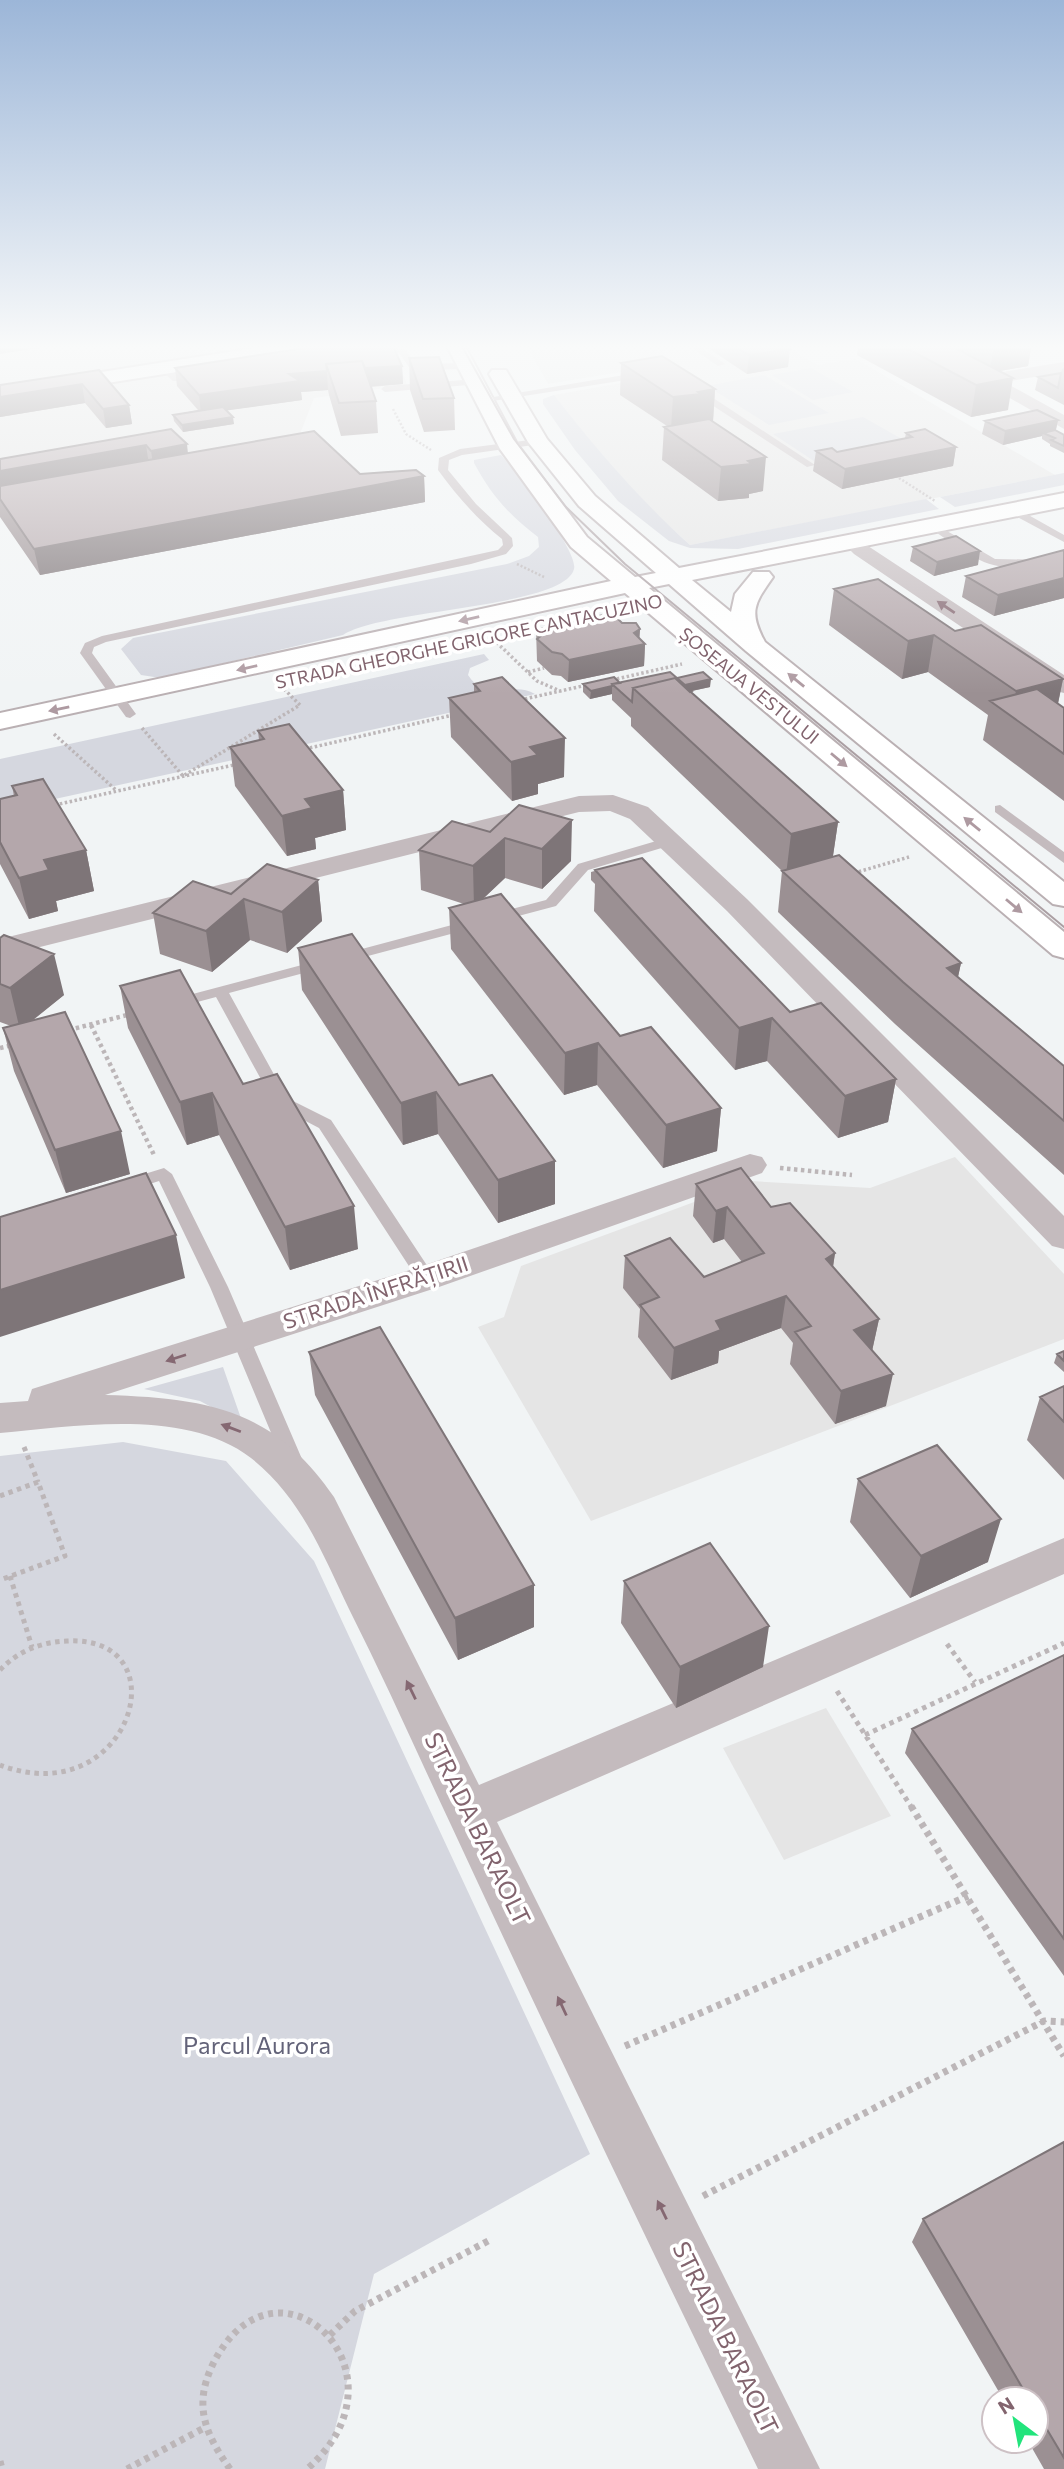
<svg xmlns="http://www.w3.org/2000/svg" width="1064" height="2469" font-family="Commissioner,sans-serif">
<rect width="100%" height="100%" fill="#f1f4f5"/>
<path fill="#e5e5e5" d="M0 348H393L407 385 314 398 293 452 0 506Z
M528 348H787L817 365 856 359 1055 475 690 545 655 513 597 451 554 395 660 376 671 364 548 384Z
M955 1157 1064 1274V1339L591 1521 478 1327 504 1317 521 1266 751 1181 870 1188Z
M826 1708 891 1816 784 1860 723 1748Z"/>
<path fill="#d5d7df" d="M811 368 853 392 813 400 772 375Z
M764 375 829 413 769 425 707 386Z
M554 395C596 449 639 499 690 545L926 499 939 509 738 549 690 548 669 541 618 501 575 450 543 404V399Z
M863 417 916 447 823 467 773 434Z
M501 455C515 470 579 552 574 569 564 608 381 609 343 635L161 678 141 675 121 649 133 638 507 564 529 556 539 547 538 537C508 514 492 496 474 463V460Z
M1064 473V485L955 507 940 497Z
M484 654 489 660 470 668 468 675C488 705 512 680 535 694L0 811V759Z
M223 1367 243 1424 200 1401 144 1389Z
M123 1442 226 1461 314 1561 590 2154 374 2274 325 2469H0V1456Z"/>
<g fill="none" stroke-linecap="round" stroke-linejoin="round">
<defs>
<path id="secondary" d="M254 348H299L290 354 0 400V388Z
M448 348H466L517 444 587 537 635 577 656 573 579 506 528 442 489 374 492 370H506L547 439 595 496 679 568 1064 493V507L692 580 731 612 735 594 753 572H769L773 577C755 603 748 611 765 642L1064 882V906L1053 904 746 651 669 584 649 588 1064 932V958L1053 955 625 593 0 729V713L611 581 571 547 500 449Z"/>
</defs>
<use href="#secondary" stroke="#bab0b3" stroke-width="4"/>
<path stroke="#bcb6b8" stroke-width="2.5" stroke-dasharray="2 2" stroke-linecap="butt" d="M393 409 406 434 431 450
M899 478 935 501
M517 564 544 577"/>
<path stroke="#bcb6b8" stroke-width="3.5" stroke-dasharray="2.5 2.5" stroke-linecap="butt" d="M493 639 537 681 560 691
M528 672 544 668
M612 680 682 664
M520 700 587 685
M142 728 183 776 300 705 280 685
M54 734 117 791
M305 749 453 715
M55 805 238 764
M854 873 909 857"/>
<path stroke="#bcb6b8" stroke-width="4.5" stroke-dasharray="3.5 3.5" stroke-linecap="butt" d="M91 1025 154 1155
M69 1030 131 1014
M0 1048 13 1045
M780 1168 852 1175"/>
<path stroke="#bcb6b8" stroke-width="5" stroke-dasharray="4.5 4.5" stroke-linecap="butt" d="M24 1447 38 1482
M0 1496 38 1482 65 1556 0 1580
M10 1576 32 1647
M947 1644 975 1682
M0 1670C18 1651 41 1642 67 1641 184 1635 130 1814 0 1765
M837 1691 912 1808
M865 1735 1064 1643"/>
<path stroke="#bcb6b8" stroke-width="7" stroke-dasharray="5 5" stroke-linecap="butt" d="M911 1806 1064 2056
M625 2046 968 1896
M703 2196 1044 2021 1064 2022
M330 2335 355 2311 490 2240
M0 2461 2 2469
M127 2469 204 2428
M230 2469C206 2435 193 2407 212 2366 274 2237 419 2372 307 2469"/>
<path fill="#c4bbbe" fill-rule="evenodd" d="M373 348 405 349 415 363 419 364 467 363 471 366 467 369 419 370 409 367 399 353 371 354 367 351Z
M692 348H702L725 364 718 366Z
M161 366H167L178 376 198 375 202 378 198 381H173L161 370Z
M642 372 645 373V377L486 402 482 399Z
M477 379 481 382 480 384 385 392 381 389 385 386Z
M695 387 698 388 815 465 807 467 692 392V388Z
M538 439 541 440V444L462 455 449 460 448 470 476 504 512 538 513 546 506 554 471 564 106 642 94 647 92 653 136 714 130 718 126 717 80 653 85 643 102 636 498 550 503 545 502 539C477 519 457 496 438 470L439 458 460 449Z
M1008 508H1016L1064 535V542L1008 512Z
M935 524 995 559 1056 560 1064 563V569C1042 563 1021 570 998 566 974 562 952 542 931 529L930 527Z
M1000 805 1064 852V863L995 812V806Z
M670 837 677 841 675 844 588 870 556 906 229 993 287 1098 331 1120 432 1273 435 1278 432 1283H420L319 1128 275 1105 216 997 175 1008 167 1003 170 1000 546 900 578 864Z
M164 1168 172 1174 228 1287 305 1466 302 1472 295 1474 288 1472 285 1466 210 1287 159 1181 128 1191 120 1185 122 1181Z"/>
<path fill="#c4bbbe" fill-rule="evenodd" d="M922 348H943L990 374 1064 362V372L1004 382 1064 415V429Z
M861 544 868 546 1064 675V693L1056 691 854 554 850 550 854 546Z
M613 795 648 807 747 899 1064 1216V1249L1052 1246 727 911 630 819 610 811 579 812 0 957V939L579 796Z
M750 1154 762 1157 767 1165 762 1173 439 1287 105 1395C207 1398 274 1409 334 1497L479 1785 1064 1538V1574L497 1822 820 2469H758C654 2255 551 2041 451 1825 417 1753 385 1680 349 1609 323 1555 301 1497 251 1458 186 1408 77 1426 0 1433V1403L28 1401 32 1389 413 1269Z"/>
<use href="#secondary" fill="#fff" fill-rule="evenodd"/>
<path stroke="#ab9fa3" stroke-width="2" d="M463 348 514 439 566 507 625 564 1064 927"/>
</g>
<path fill="#9b9093" d="M708 348H789L788 367 747 374Z
M858 348H1031L1028 366 999 371 1008 410 971 417 857 355Z
M409 358 454 398 455 430 424 432 410 390Z
M621 363 715 389 713 421 763 491 749 494V498L718 501 662 460 664 427 667 426 620 395Z
M402 366 403 384 371 387 376 401 378 433 341 436 329 395 328 390 301 392 302 400 227 410 234 424 183 432 174 421 173 415 198 410 177 386 175 368Z
M1064 368V405L1035 390 1038 377 1061 373 1062 369Z
M99 370 129 405 132 424 106 428 85 403 0 417V385Z
M1058 420 1056 430 1064 435V453L1050 446V444L1042 439V436L1003 445 982 434 985 421Z
M171 429 188 453 360 474 424 476 425 502 40 575 0 517V459Z
M906 433 956 447 953 466 842 489 813 471 816 451 837 452 905 438Z
M913 547 978 565 934 576 910 561Z
M1064 550V598L994 616 962 597 966 576Z
M834 589 955 631 1063 679 1058 704 1064 708V801L983 740 988 715 928 672 902 679 829 625Z
M622 623 640 629 639 638 645 644 644 666 568 682 561 676 552 675 537 661 536 630Z
M677 678 710 687 692 691V693L838 822 833 856 961 963 958 977 1064 1066V1175L895 1024 778 912 782 871 631 726V718L612 700V694L590 699 583 692V684L620 683Z
M474 684 564 777 538 784V794L512 801 451 737 449 698 474 693Z
M258 731 343 790 346 830 315 838 316 849 287 856 235 786 230 747 259 740Z
M12 786 86 850 94 891 56 901 58 911 29 919 0 864V799L14 796Z
M519 805 571 861 542 889 505 878 483 899 620 1036 721 1108 717 1151 663 1168 597 1085 564 1095 451 949 449 908 464 904 421 890 419 850 490 832Z
M642 858 790 1012 896 1079 888 1122 838 1138 767 1061 735 1070 594 911 595 884 591 880V872Z
M318 880 322 921 287 953 250 940 212 972 160 954 153 913 231 894Z
M0 938 64 995 32 1021 130 1174 66 1193 14 1071 3 1028 11 1026 0 1022Z
M298 948 459 1085 555 1161V1204L498 1223 438 1134 403 1145 302 990Z
M120 986 243 1084 358 1249 290 1270 219 1135 187 1145 128 1028Z
M696 1184 771 1207 835 1253 833 1267 879 1319 872 1351 886 1406 835 1424 790 1364 793 1343 781 1328 719 1351 718 1363 671 1380 638 1337 640 1309 623 1288 625 1256 704 1277 742 1262 724 1239 713 1243 693 1216Z
M1064 1351V1372L1054 1363 1057 1354Z
M309 1352 534 1585V1627L458 1660 315 1395Z
M1064 1386V1480L1027 1440 1040 1397Z
M858 1479 988 1562 910 1598 850 1522Z
M624 1581 763 1667 676 1708 621 1623Z
M1064 1655V1976L905 1753 912 1729Z
M1064 2142V2469H1044L1028 2441H1036V2399H1003L912 2242 923 2219Z"/>
<path fill="#7e7578" d="M0 348H38L0 354Z
M994 348H1031L1028 366 989 373Z
M790 349 788 367 747 374 749 355Z
M402 366 403 384 334 389 329 371Z
M327 371 328 390 301 392 302 400 201 414 199 395 289 374Z
M1013 378 1008 410 971 417 976 385Z
M82 384 85 403 0 417V397Z
M715 389 713 421 671 429 673 397Z
M129 405 132 424 106 428 103 409Z
M233 417 234 424 183 432 182 425Z
M1058 420 1055 433H1043L1042 436 1003 445 1005 431Z
M187 444 189 464 154 470 151 451Z
M146 445 149 465 0 491V471Z
M956 447 953 466 842 489 845 469Z
M766 457 763 491 749 494V498L718 501 721 467Z
M424 476 425 502 40 575 34 549Z
M980 551 978 565 934 576 937 562Z
M1064 578V598L994 616 998 595Z
M640 629 639 645 645 644 644 666 568 682 569 660 634 633Z
M934 635 928 672 902 679 908 641Z
M711 679 710 687 677 694 678 687Z
M1063 679 1055 717 1011 716 1016 691Z
M612 686V694L590 699 591 691Z
M565 738 564 777 538 784V794L512 801 511 762 530 747Z
M343 790 346 830 315 838 316 849 287 856 282 816 305 799Z
M572 820 571 861 542 889V849Z
M838 822 832 862 786 875 791 834Z
M505 838V878L474 907 473 866Z
M86 850 94 891 56 901 58 911 29 919 19 878 44 860Z
M318 880 322 921 287 953 282 912Z
M244 899 250 940 212 972 206 931Z
M54 954 64 995 20 1030 10 988Z
M961 963 952 1004 947 968Z
M772 1018 767 1061 735 1070 739 1028Z
M598 1043 597 1085 564 1095 565 1053Z
M896 1079 888 1122 838 1138 845 1096Z
M436 1092 438 1134 403 1145 401 1103Z
M212 1093 219 1135 187 1145 180 1102Z
M721 1108 717 1151 663 1168 666 1125Z
M121 1131 130 1174 66 1193 55 1150Z
M555 1161V1204L498 1223V1180Z
M354 1206 358 1249 290 1270 285 1227Z
M727 1207 724 1239 713 1243 716 1211Z
M176 1235 185 1278 0 1337V1290Z
M835 1253 830 1286 826 1259Z
M786 1296 781 1328 719 1351 718 1363 671 1380 674 1348 716 1321Z
M879 1319 872 1351 854 1330Z
M893 1374 886 1406 835 1424 841 1391Z
M1001 1519 988 1562 910 1598 921 1556Z
M534 1585V1627L458 1660 455 1618Z
M769 1626 763 1667 676 1708 680 1667Z"/>
<path fill="#b4a7ab" stroke="#7e7578" stroke-width="2" d="M305 348H394L402 366 365 368 362 361 326 364 327 371 289 374 300 381 199 395 175 368Z
M737 348H789L790 349 749 355Z
M906 348H955L1013 378 976 385Z
M662 356 715 389 698 392 701 394 673 397 621 363Z
M439 357 454 398 423 399 409 358Z
M362 361 376 401 339 403 326 364Z
M99 370 129 405 103 409 82 384 0 397V385Z
M1061 373 1058 388 1038 377Z
M223 407 233 417 182 425 173 415Z
M1037 410 1058 420 1005 431 985 421Z
M709 419 766 457 748 461 752 464 721 467 664 427Z
M171 429 187 444 151 451 146 445 0 471V459Z
M925 429 956 447 845 469 816 451 832 448 837 452 912 437 906 433Z
M1055 430 1064 435V446L1051 440 1055 438 1043 433Z
M314 431 360 474 416 470 424 476 34 549 0 499V486Z
M956 536 980 551 937 562 913 547Z
M1064 550V578L998 595 966 576Z
M878 579 955 631 981 625 1063 679 1016 691 934 635 908 641 834 589Z
M612 613 622 623H636L640 629 634 633 645 644 569 660 562 654 552 652 537 639 542 635 536 630Z
M670 672 692 691 690 692 675 678 633 688 632 702 612 684Z
M703 672 711 679 685 685 677 678Z
M502 677 565 738 530 747 538 755 511 762 449 698 480 691 474 684Z
M614 677 620 683 612 684V686L591 691 583 684Z
M675 678 838 822 791 834 633 688Z
M1037 689 1064 708V754L990 701Z
M289 724 343 790 305 799 312 808 282 816 230 747 264 739 258 731Z
M43 779 86 850 44 860 49 870 19 878 0 842V799L17 795 12 786Z
M519 805 572 820 542 849 505 838 473 866 419 850 452 821 490 832Z
M839 855 961 963 947 968 1064 1066V1121L903 982 782 871Z
M642 858 790 1012 821 1003 896 1079 845 1096 772 1018 739 1028 595 870Z
M267 864 318 880 282 912 244 899 206 931 153 913 193 881 231 894Z
M501 894 620 1036 651 1027 721 1108 666 1125 598 1043 565 1053 449 908Z
M352 934 459 1085 492 1075 555 1161 498 1180 436 1092 401 1103 298 948Z
M4 935 54 954 10 988 0 984V938Z
M180 970 243 1084 277 1074 354 1206 285 1227 212 1093 180 1102 120 986Z
M65 1012 121 1131 55 1150 3 1028Z
M741 1168 771 1207 790 1203 835 1253 826 1259 879 1319 854 1330 893 1374 841 1391 795 1332 811 1326 786 1296 716 1321 721 1330 674 1348 640 1305 659 1297 625 1256 670 1238 704 1277 764 1253 727 1207 716 1211 696 1184Z
M146 1173 176 1235 0 1290V1217Z
M380 1327 534 1585 455 1618 309 1352Z
M1064 1351V1361L1057 1354Z
M1064 1386V1422L1040 1397Z
M937 1445 1001 1519 921 1556 858 1479Z
M710 1543 769 1626 680 1667 624 1581Z
M1064 1655V1939L912 1729Z
M1064 2142V2458L1036 2411V2399H1029L923 2219Z"/>
<defs><path id="oneway-solid" d="M-6-.8H1V-3.2L6.5 0L1 3.2V.8H-6Z" transform="scale(1.75)"/></defs>
<g fill="#856872">
<use href="#oneway-solid" transform="translate(946 607) rotate(-146)"/>
<use href="#oneway-solid" transform="translate(176 1358) rotate(162)"/>
<use href="#oneway-solid" transform="translate(231 1428) rotate(-159)"/>
<use href="#oneway-solid" transform="translate(411 1690) rotate(-116)"/>
<use href="#oneway-solid" transform="translate(562 2006) rotate(-115)"/>
<use href="#oneway-solid" transform="translate(662 2210) rotate(-116)"/>
</g>
<g fill="#ae9aa1">
<use href="#oneway-solid" transform="translate(469 619) rotate(167)"/>
<use href="#oneway-solid" transform="translate(247 668) rotate(167)"/>
<use href="#oneway-solid" transform="translate(796 680) rotate(-141)"/>
<use href="#oneway-solid" transform="translate(59 709) rotate(168)"/>
<use href="#oneway-solid" transform="translate(839 760) rotate(40)"/>
<use href="#oneway-solid" transform="translate(972 824) rotate(-141)"/>
<use href="#oneway-solid" transform="translate(1014 906) rotate(40)"/>
</g>
<linearGradient id="sky" x2="0" y2="1"><stop stop-color="#9cb6d8"/><stop offset="0.5" stop-color="#f9fafa"/><stop offset="1" stop-color="#f9fafa" stop-opacity="0"/></linearGradient>
<rect width="1064" height="694" fill="url(#sky)"/>
<g text-anchor="middle" stroke-width="7" stroke-linejoin="round" paint-order="stroke">
<g font-size="18" fill="#82646e" stroke="#fff">
<text transform="translate(469 642) rotate(-12)" y="6">STRADA GHEORGHE GRIGORE CANTACUZINO</text>
<text transform="translate(749 686) rotate(39)" y="6">ȘOSEAUA VESTULUI</text>
</g>
<g font-size="21" fill="#82646e" stroke="#fff">
<text transform="translate(376 1293) rotate(-18)" y="7">STRADA ÎNFRĂȚIRII</text>
</g>
<g font-size="24" fill="#82646e" stroke="#fff">
<text transform="translate(477 1829) rotate(64)" y="8">STRADA BARAOLT</text>
<text transform="translate(725 2338) rotate(64)" y="8">STRADA BARAOLT</text>
</g>
<g font-size="24" fill="#636379" stroke="#fff">
<text x="257" y="2054">Parcul Aurora</text>
</g>
</g>
<g transform="translate(1015 2420) rotate(328)"><circle r="33" fill="#ffffff" stroke="#cdc1c5" stroke-width="2"/>
<path d="M0-5L12 26L0 18L-12 26Z" fill="#22e47c"/>
<text y="-10" font-size="19" font-weight="bold" text-anchor="middle" fill="#82646e">N</text>
</g>
</svg>
